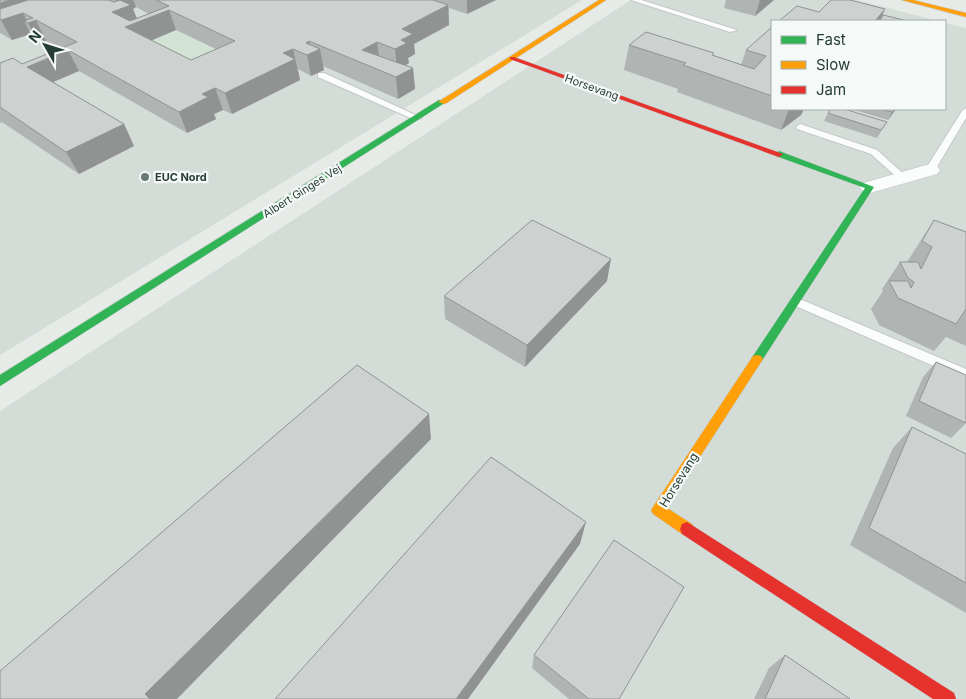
<svg xmlns="http://www.w3.org/2000/svg" width="966" height="699" font-family="Inter,sans-serif">
<rect width="100%" height="100%" fill="#e6ebe8"/>
<path fill="#d4dcd8" d="M0 0H582L0 355Z
M631 0H857L938 21H772V109H945V23L966 28V699H0V411Z"/>
<path fill="#d1e3d5" d="M176 30 241 62 199 81 134 48Z"/>
<g fill="none" stroke-linecap="round" stroke-linejoin="round">
<defs>
<path id="lane" d="M631 0H641L737 30 730 32Z
M318 73H324L422 118 415 120 318 77Z
M966 108V118L935 170 930 173 927 172 925 170 962 111Z
M800 124 877 150 908 178 906 180H900L871 154 797 129 796 127Z
M795 297 966 369V380L791 304 789 301Z"/>
<path id="street" d="M930 164 937 166 940 170 937 174 870 193 863 191 860 187 863 183Z"/>
<path id="fast" d="M439 100 446 102 0 386V375Z
M779 151 874 187 761 362H753L751 359 865 188 776 156 775 154Z"/>
<path id="slow" d="M599 0H606L445 104 438 102Z
M902 0H913L966 13V17Z
M757 355 761 356 763 359 761 362 667 508 692 524 694 529 692 534 687 536 682 534 653 514 651 510 753 356Z"/>
<path id="jam" d="M510 57H514L783 154 779 157 776 156 510 59Z
M687 522 954 693 956 699H933L682 534 680 529 682 524Z"/>
</defs>
<use href="#lane" stroke="#c3c8c5" stroke-width="2"/>
<use href="#street" stroke="#c3c8c5" stroke-width="1"/>
<use href="#fast" stroke="#c2c8c5" stroke-width="1"/>
<use href="#slow" stroke="#c2c8c5" stroke-width="1"/>
<use href="#jam" stroke="#c2c8c5" stroke-width="1"/>
<use href="#lane" fill="#fbfcfc" fill-rule="evenodd"/>
<use href="#street" fill="#fbfcfc" fill-rule="evenodd"/>
<use href="#fast" fill="#30b455" fill-rule="evenodd"/>
<use href="#slow" fill="#ff9f0a" fill-rule="evenodd"/>
<use href="#jam" fill="#e5322d" fill-rule="evenodd"/>
</g>
<path fill="#b0b5b3" fill-rule="evenodd" d="M0 0 110 1V0H496L467 14 449 8V25L414 44 415 54 408 58 409 63 406 65 413 68 415 89 398 99 323 66 324 70 311 76 298 69 300 80 232 114 223 110 214 114 216 119 187 133 79 71 53 82 124 124 134 146 79 174 2 122 0 123V63L22 64 61 49 46 41 38 43 35 42 31 34 12 40 0 33ZM136 7 149 14 137 18 133 9ZM176 30 216 49 191 60 151 40Z
M726 0H774L755 16 724 8Z
M772 27V109H804L801 115 781 130 677 92 678 89 624 70 629 45 713 56 741 65 746 50Z
M851 109H896L888 120Z
M828 113 887 122 877 138 824 121Z
M934 220 966 232V346L946 337 934 351 879 325 871 309 883 291 882 289 900 262H907Z
M607 281 525 367 445 319 444 296Z
M936 362 966 423 951 438 906 416 923 377Z
M912 427 966 454V613L850 545 893 448Z
M534 655 619 699H569L532 668Z
M785 655 850 699H754L769 668Z"/>
<path fill="#909392" d="M10 0H58L0 11V3Z
M116 0H133L136 7 133 9 138 22 169 10 176 30 134 48 112 12 120 9Z
M467 0H496L467 14Z
M760 0H774L755 16Z
M448 5 449 25 414 44 415 54 408 58 409 63 397 70 395 49 402 29Z
M885 9 880 21H875Z
M23 13 28 23 36 20 46 41 38 43 28 23 24 21 31 34 12 40 1 20Z
M309 41 312 52 320 49 324 70 311 76 307 55 306 43Z
M377 42 380 63 362 50Z
M293 49 300 80 232 114 225 93 283 53Z
M68 50 79 71 39 88 27 67Z
M413 68 415 89 398 99 396 77Z
M215 88 223 110 214 114 216 119 187 133 179 112 202 94Z
M789 109H804L801 115 781 130Z
M895 109H896L888 120 892 112Z
M124 124 134 146 79 174 66 152Z
M611 259 607 281 525 367 527 345Z
M429 414 431 439 177 699H150L145 694Z
M586 522 580 544 468 699H456Z"/>
<path fill="#cdd2d0" stroke="#909392" fill-rule="evenodd" d="M0 0H10L0 3Z
M28 0H108L114 2 120 0 131 5 112 12 130 21 169 6 156 0H433L448 5 402 29 413 34 401 40 407 43 395 49 377 42 362 50 413 68 396 77 309 41 306 43 320 49 307 55 293 49 283 53 295 59 225 93 215 88 202 94 208 97 179 112 68 50 27 67 124 124 66 152 0 107V63L13 58 22 64 77 42 36 20 28 23 24 21 33 18 23 13 1 20H0V9ZM169 10 235 41 191 60 125 27Z
M831 0H850L885 9 875 21H779L797 6 819 12Z
M883 15 908 21H880Z
M772 27V96L683 65 686 63 629 45 646 32 714 53 712 55 754 69 766 56 746 50Z
M831 109H844L887 122 881 130 828 113Z
M880 109H895L892 112Z
M532 220 611 259 527 345 444 296Z
M934 220 966 232V309L956 324 898 298 889 281H908L911 288 914 282 908 278 900 262H918L921 269 932 247 922 241Z
M936 362 966 375V423L919 401Z
M357 365 429 414 145 694 150 699H0V671Z
M912 427 966 454V583L869 528Z
M491 457 586 522 456 699H275Z
M614 540 684 587 619 699H589L534 655Z
M785 655 850 699H765Z"/>
<circle fill="#697a74" stroke="#f5f9f7" stroke-width="2" cx="145" cy="177" r="5"/>
<g text-anchor="middle" stroke-width="4.5" stroke-linejoin="round" paint-order="stroke">
<g font-size="11" fill="#253d35" stroke="#f5f9f7">
<text transform="translate(592 87) rotate(20)" y="4">Horsevang</text>
<text transform="translate(302 191) rotate(-32)" y="4">Albert Ginges Vej</text>
</g>
<g font-size="11" font-weight="bold" fill="#253d35" stroke="#f5f9f7" text-anchor="start">
<text x="155" y="181">EUC Nord</text>
</g>
<g font-size="12" fill="#253d35" stroke="#f5f9f7">
<text transform="translate(679 480) rotate(-58)" y="4">Horsevang</text>
</g>
</g>
<rect x="771" y="20" width="175" height="90" fill="#f5f9f7" stroke="#a2aea9"/>
<rect x="781" y="36" width="25" height="8" fill="#30b455" stroke="#a2aea9"/>
<text x="816" y="45" font-size="15" fill="#253d35">Fast</text>
<rect x="781" y="61" width="25" height="8" fill="#ff9f0a" stroke="#a2aea9"/>
<text x="816" y="70" font-size="15" fill="#253d35">Slow</text>
<rect x="781" y="86" width="25" height="8" fill="#e5322d" stroke="#a2aea9"/>
<text x="816" y="95" font-size="15" fill="#253d35">Jam</text>
<g transform="translate(45 45) rotate(309)" stroke="#f5f9f7" stroke-width="4" paint-order="stroke">
<path d="M0-4L9 19L0 12L-9 19Z" fill="#253d35"/>
<text y="-8" font-size="14" font-weight="bold" text-anchor="middle" fill="#253d35">N</text>
</g>
</svg>
